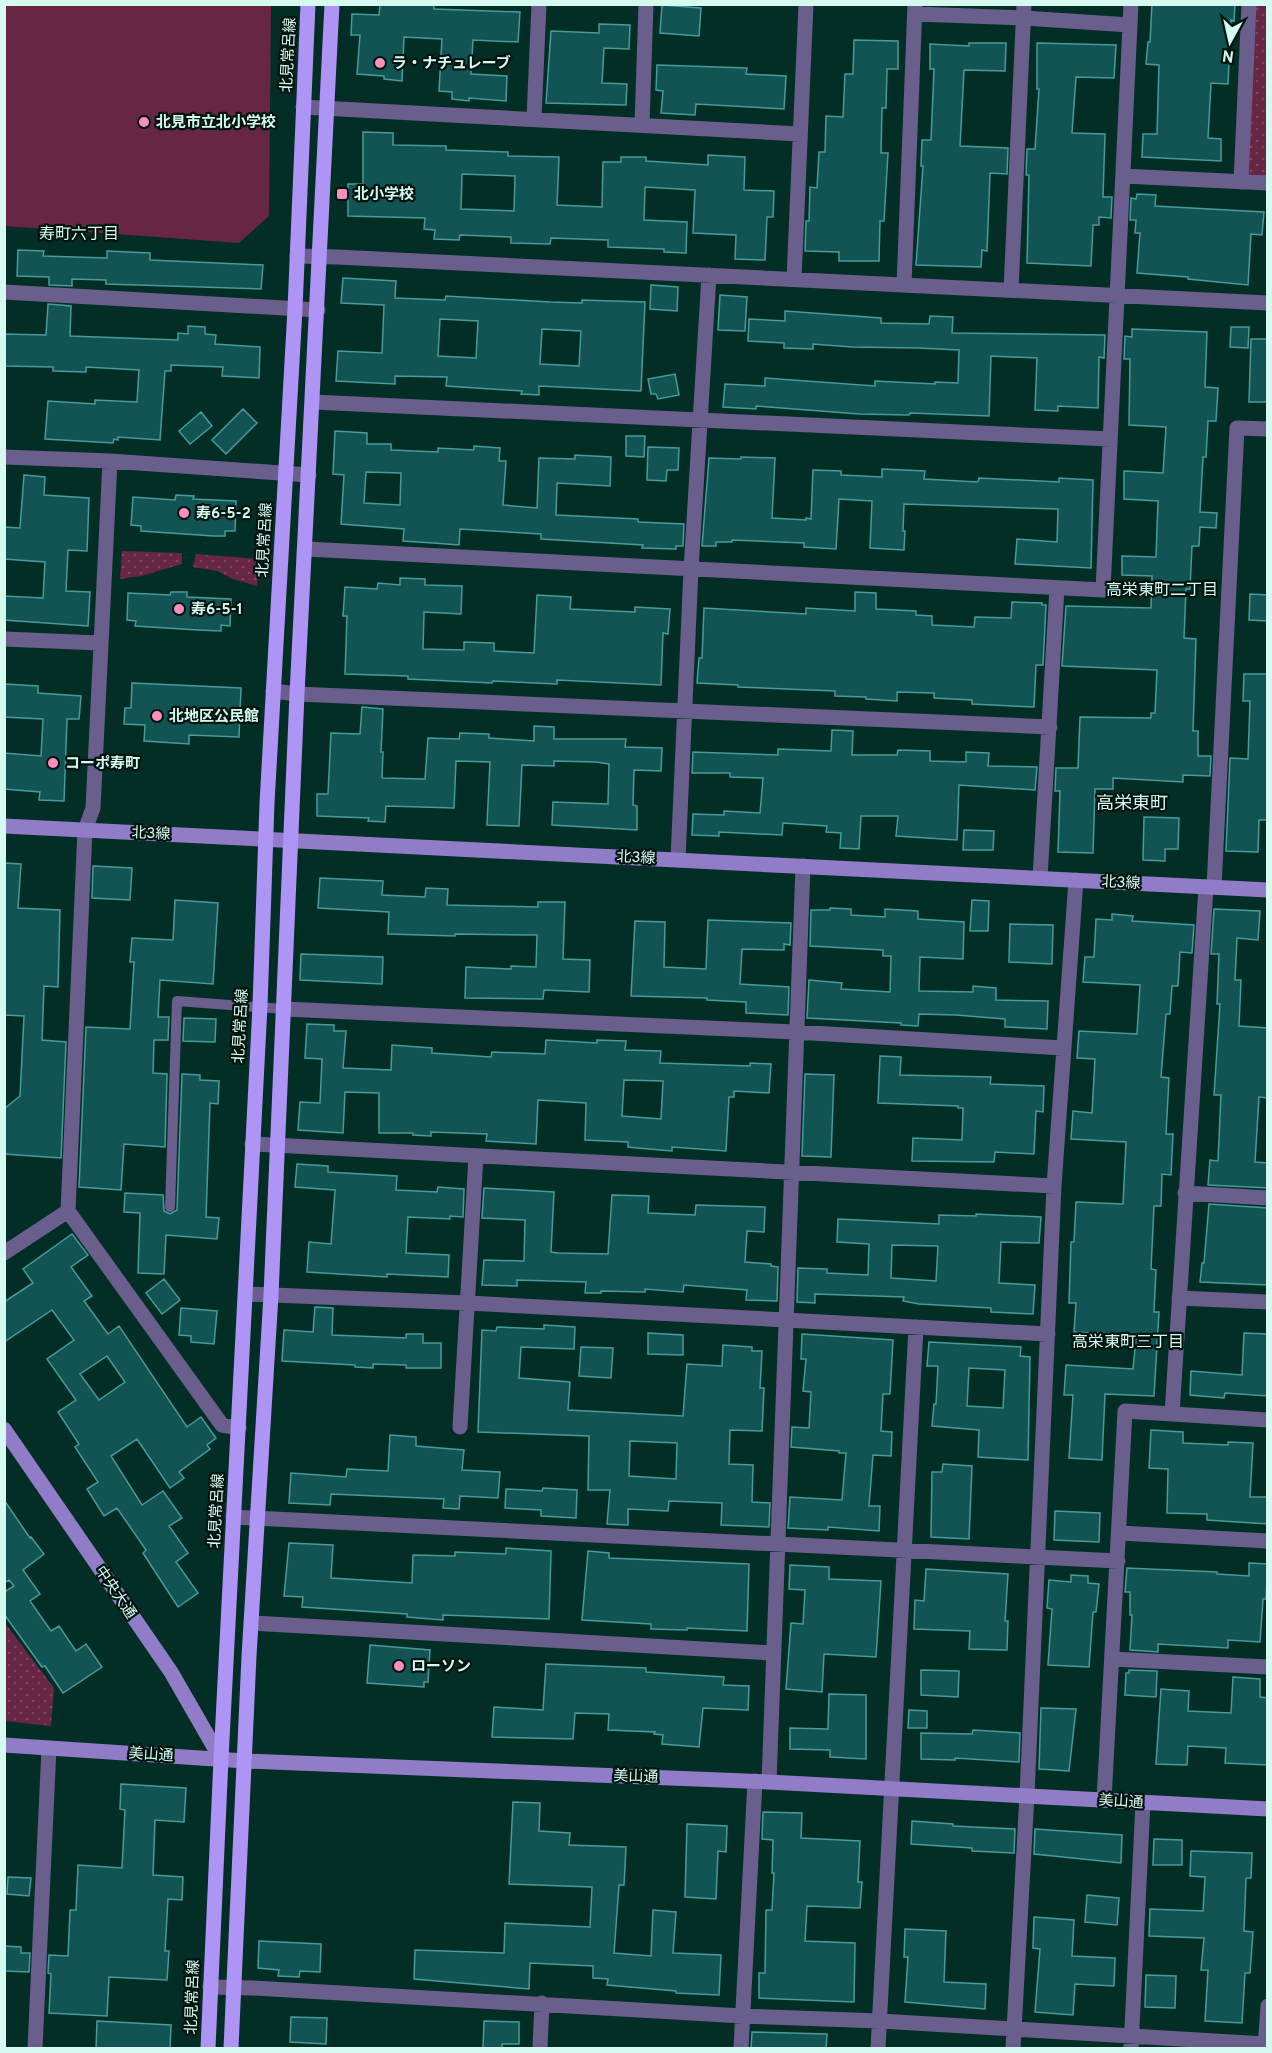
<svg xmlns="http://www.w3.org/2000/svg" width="1272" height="2053" font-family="Overpass,'Noto Sans JP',sans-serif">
<defs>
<pattern id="park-dots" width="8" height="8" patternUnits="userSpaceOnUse" patternTransform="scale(1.5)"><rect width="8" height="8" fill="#672643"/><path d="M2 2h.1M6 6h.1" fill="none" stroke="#7c465e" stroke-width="1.8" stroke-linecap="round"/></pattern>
</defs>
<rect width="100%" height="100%" fill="#032e25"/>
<path fill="url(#park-dots)" d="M1249 5H1267V183L1241 182Z
M122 551 182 553V564L141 576 120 579Z
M196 554 259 559 257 586 233 579 217 571 193 567Z
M5 1623 54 1688 51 1726 5 1721Z"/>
<path fill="#672643" d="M4 5H271L269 216 239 243 5 226Z"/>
<path fill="#125353" stroke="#479b9b" stroke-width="1.5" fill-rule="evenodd" d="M380 4H434V9L520 12 518 42 473 40 471 74 507 76 506 101 469 98V101L452 99V92L439 91 442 39 404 37 402 81 384 79V76L357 74 360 35H351L352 14 379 15Z
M1152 4H1235L1234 21 1231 20 1228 84 1211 83 1208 138 1221 139V161L1142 157 1143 134H1157L1159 65 1146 64 1148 42H1150Z
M662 5 701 8 699 36 660 33Z
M599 24 630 25 629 49 604 48 602 83 627 84 626 105 546 103 551 31 599 33Z
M854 40 898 41V69H887L886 108H882L881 153H888L884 221H880L879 261H839V252L805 251 806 221H809L810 187 817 188 819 152H825L826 116 843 117 845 74H853Z
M969 43H1006L1005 71 964 70 960 146 1008 148 1007 174 990 173 987 251 982 250 981 267 916 265 923 166H921L922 140H931L934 69H930V44L969 46Z
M1037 43 1116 45 1114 78 1076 77 1072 133 1105 134 1103 197H1112L1111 218 1099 217V225H1093L1091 266 1027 263 1029 175H1026L1027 149H1035L1039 89H1037Z
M657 65 747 68 746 74 786 76 784 109 696 104 695 115 661 113 663 91 656 90Z
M363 132 393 133V145L446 146V150L508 152V156L559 157 557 205 602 207 603 162H621V157H646V161L708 165V155L745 157 744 190 774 191 773 217H767L765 260 735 259 736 235 693 233 695 190 645 187 644 220 687 222 686 253 664 252V249L608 247V240L551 238 550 244 511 243V237L460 235 459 240 434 239 435 230 424 229 425 218 348 216V184H363ZM462 174 515 176 514 211 461 209Z
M1137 194 1156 195 1155 206 1264 212 1262 235 1251 234 1248 285 1188 279V277L1137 273 1140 233H1135L1136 220H1130L1131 198 1136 199Z
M18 250 44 251 43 256 107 258V251L150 253V260L263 265 261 289 106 284V280L72 279V286L49 285V277L17 276Z
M343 278 396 281 395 298 445 300 446 296 550 302 582 303V300L645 302 641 391 539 386V395L521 394 522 391 446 386 447 377 395 376V384L336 381 338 351 382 353 384 305 341 303ZM440 319 478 321 476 358 438 356ZM542 329 581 331 579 366 540 364Z
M651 285 678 287 677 311 650 309Z
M720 295 747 297 745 331 718 330Z
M48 304 71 306 70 336 178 340V333L188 334V326L205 327V334L216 335 215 344 260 347 259 378 222 376 223 367 171 365V371H165L160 440 118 437V440L114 439 113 443 45 439 48 401 95 404V400L137 402 139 370 86 367V372L53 371V367L4 366V334L46 335Z
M785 311 881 318V323L929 324 930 316 953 317 952 333 1105 335 1104 358 1099 357 1098 408 1058 406V411L1035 410 1037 358 991 356 989 416 910 413 909 415 859 414 756 406V409L723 407 725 384 765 386V378L875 386V381L935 384V382L958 383 959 350 919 348 852 347 813 344V349L784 348V343L748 341 749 319 785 321Z
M1231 327H1249L1248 348 1230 347Z
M1132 329 1207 332 1205 387 1218 388 1216 421H1208L1206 457H1203L1200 512 1217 513 1216 528 1200 527 1199 546H1192L1190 589H1186L1184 638 1196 639 1193 731H1198V756H1211L1210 776 1183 775V782L1113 778V789H1095L1093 853 1058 852 1060 791H1055L1056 768H1078L1080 717 1151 718V713H1155L1157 670 1062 666 1066 606 1151 608 1152 576 1122 575V556L1156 557 1158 501 1124 499V471L1163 473 1166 427 1129 425 1130 359H1124L1125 336 1132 337Z
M1251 339H1268V402H1249Z
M675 374 679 395 658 399 656 394H651L648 379Z
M243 409 257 423 226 454 212 440Z
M201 412 212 426 190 444 179 431Z
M335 431 367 433V444H391V450L438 452V448L474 450V446L500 448 499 461H506L503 505 537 508 539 458 575 459V455L611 457 610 486 557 483 556 515 638 519V522L684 524 683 546H676V549L642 548 643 545 541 539V534L460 529 459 545 433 543 403 541 404 529 341 524 344 475 333 474ZM366 472 401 473 400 505 364 503Z
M626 436H645L644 457 626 456Z
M648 447 679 448 678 470H667L666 481 647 480Z
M741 457 775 458 772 518 806 520V518L811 519 813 470 841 471V475L882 477V469L925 471 924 479 978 482 979 478 1059 482V478L1093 480 1091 568 1015 564 1017 539 1057 542 1058 509 904 504 903 531H905L904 550 870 548 872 501 839 499 836 549 804 547V543L732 540V542H716V546H702L709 458 741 459Z
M24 475 45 477 44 495 89 498 87 551 68 550 66 591 90 592 88 626 4 620V596L43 598 45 562 4 559V527L20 528Z
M176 495 194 496 193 499 236 501 235 531H225V536H214L141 531V526L131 525 133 497 175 500Z
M400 578 425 579V585L462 586 461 614 424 612 423 649 464 650V642L494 643V651L534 653 537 595 571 597 570 609 635 612V607L670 609 668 634 663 633 661 685 557 680V684L493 681 492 683 408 679V676L345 674 347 616H343L345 587 377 589 378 583 400 585Z
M171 592H187V597L231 599 230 626 221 625V631L198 630 135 626 136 621 127 620 128 593 170 595Z
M855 592 876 593V609L916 611V615L932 616V625L974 627 975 617 1011 618 1012 602 1042 603V605H1046L1043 665H1036L1034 707 972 704V700L934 698V693L897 692V701L866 699V697L835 696V691L738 687V685L697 683 699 658H702L704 608 806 614V608L855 611Z
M1250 594 1268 595V621L1249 620Z
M1244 674H1268V820H1259L1258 852 1226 851 1230 758 1248 759 1250 701H1243Z
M132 683 241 688 239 737 189 735V744L144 741 145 725 124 724 125 708H131Z
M5 684 38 686V693L81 696 79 719H67L64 801 39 800 40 792 4 789V753L41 756 43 719 4 717Z
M362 707 383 709 381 752H383L382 778 425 779 428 738 459 739 460 733 489 734V738L534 741V726L554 727V739H626L625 747 662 748 661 771 634 770 633 805 637 806V830L552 825 553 802 608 804 609 764 596 762 554 761V766L522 765 519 826 487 825 490 762 456 761 454 808 386 806 385 822 368 821 369 818 317 816V794H328L331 733 360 734Z
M832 730 853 731 852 755H897L898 750 930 751V761L966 762V752L989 753 988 766 1037 767 1035 790 959 785 957 840 896 836 898 816H861L859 849 840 848 841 833 826 832 827 826 783 823 782 835 719 832V836L692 835 693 814 724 815V811L760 813 763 778 730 777V773H692L693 752 778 755V749L831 751Z
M1144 817 1179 818 1178 849H1165V861L1143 860Z
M964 830 994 831 993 850H963Z
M4 863 21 864 18 908 60 910 58 987 44 986 42 1040 66 1042 61 1158 4 1154V1109L20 1096 24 1016 4 1015Z
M93 866 132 868 130 900 92 898Z
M320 878 383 881 382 895 425 897 426 888 448 889 447 905 538 907V902H565L563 959 590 960 589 992 544 990 543 999 465 998 466 967 511 969V966L536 967 537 935 455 934V936L388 934 389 912 318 908Z
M175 900 218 903 213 984 160 980 158 1017H169L168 1040H154L153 1073 167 1074 165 1147 124 1144 121 1190 79 1187 86 1027 130 1029 134 962H130L132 938 173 940Z
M972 900 989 901 988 931H970Z
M830 908 851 909V915L885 917V909L918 911V919L964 922 963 959 920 957 919 991 973 992V986L996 988V1000L1048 1001 1047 1029 1005 1027V1019L956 1015 919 1014 918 1026 901 1025V1023L807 1018 809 980 842 983 841 989 890 992 891 956H883V950L810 946 811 910H830Z
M1214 909 1260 911 1258 940 1237 938 1235 980H1241L1239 1026 1268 1028V1098L1259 1097 1255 1162 1268 1163V1188L1208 1185 1210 1160 1218 1161 1221 1095H1214L1220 1004H1217L1219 954H1211Z
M1112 914 1133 916 1132 921 1194 925 1192 953 1180 952 1178 986H1172L1170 1014H1166L1161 1077 1169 1078 1166 1134H1173L1171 1175 1162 1174 1161 1206H1154L1151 1269 1156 1270 1154 1312H1159L1154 1396 1105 1394 1102 1460 1069 1458 1073 1395H1064L1066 1365 1133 1369 1136 1338 1117 1336V1334L1074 1332 1076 1303H1069L1071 1242H1074L1076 1202 1123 1204 1126 1142 1071 1139 1073 1111 1092 1113 1095 1059 1077 1058 1079 1031 1137 1034 1140 985 1083 982 1085 957H1094L1096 919 1112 920Z
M708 920 791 923 790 945 784 944V950L742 949 740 984 789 987 788 1015 746 1013V1002L707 1000V998L631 996 635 921 665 922 664 967 706 969Z
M1010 924 1053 925 1052 964 1009 962Z
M301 954 383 957 382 984 300 980Z
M184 1018 216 1019 215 1042 183 1041Z
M307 1024 334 1025V1031H346L343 1068 391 1070 392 1045 432 1048V1053L491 1057 492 1052 545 1054 546 1040 597 1043V1040L626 1041 625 1050 661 1051 660 1063 750 1066V1063L771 1064 769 1093 734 1091V1097H729L726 1151 672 1147V1151L649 1149 628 1147V1142L585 1140 586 1103 538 1100 536 1144 486 1141 487 1134 431 1132V1136L413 1135V1133H379V1093L345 1092 343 1133 298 1130 300 1102 320 1103 322 1059 305 1058ZM624 1080 663 1081 661 1119 622 1116Z
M880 1056 901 1057 900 1075 991 1077 990 1084 1044 1086 1043 1112 1036 1111 1034 1154 995 1152 994 1162 912 1161 913 1138 962 1140 963 1108H958V1106L878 1103Z
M182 1074 200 1075V1080L219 1081 218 1104 210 1103 206 1217 219 1218 217 1239 166 1235 164 1274 138 1273 140 1213 124 1212 125 1193 163 1195 164 1211 170 1214 177 1210Z
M805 1074 834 1075 831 1157 802 1156Z
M297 1164 328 1166V1172L397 1176 396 1190 437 1192 438 1187 464 1189 463 1217 450 1216V1219L408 1217 406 1253 449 1255 448 1277 387 1274V1277L307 1272 309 1242 331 1244 335 1190 295 1187Z
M484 1188 554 1192 551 1252 558 1253 608 1254 612 1195 649 1196 648 1213 695 1215 696 1205 765 1207 764 1232 747 1231 745 1262 771 1264V1266L778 1267 777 1301 746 1300 747 1290 684 1285 683 1292 645 1289V1292L601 1291V1293H585L586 1282 517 1280V1286L482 1285 484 1260 524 1261 525 1220 482 1218Z
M1209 1204 1268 1208V1285L1200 1282 1202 1263H1204Z
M976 1214 1041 1217 1039 1243 1001 1242 999 1283 1035 1285 1033 1314 991 1312V1308L919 1304 903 1301 904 1297 815 1294V1303L797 1302 798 1268 827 1269V1273L868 1275 869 1244 837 1242 838 1219 939 1224V1215L976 1216ZM892 1245 938 1246 936 1281 891 1278Z
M72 1234 88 1255 71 1267 92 1296 84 1301 108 1334 119 1326 187 1427 201 1417 216 1438 207 1445 210 1449 179 1472 184 1478 170 1488 137 1439 111 1456 142 1505 163 1491 182 1518 169 1526 188 1553 176 1562 198 1593 178 1607 143 1553 146 1550 117 1508 104 1516 87 1489 98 1482 75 1447 79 1444 58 1412 76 1400 47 1359 74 1340 52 1310 4 1342V1302L33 1283 23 1269ZM107 1356 125 1382 99 1400 80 1374Z
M164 1279 180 1300 162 1314 146 1293Z
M315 1307 333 1308 332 1335 406 1338V1334H423V1343H441V1368H406V1365L373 1364V1368L355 1367V1365L282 1361 284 1330 313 1332Z
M181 1308 217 1311 214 1344 191 1342V1336L179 1335Z
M544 1325 575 1327 574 1349 521 1347 519 1378 570 1382 568 1410 683 1416 687 1364 722 1366 723 1345 752 1347V1351H762L760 1388H764L762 1431 730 1430 729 1464 753 1465 752 1502 770 1503 769 1527 721 1525 722 1503 669 1501 668 1511 628 1509V1525L607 1524 610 1490H588L589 1436 478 1432 482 1330 496 1331 497 1327 544 1329ZM630 1441 677 1443 676 1479 629 1476Z
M648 1333 683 1335V1355L648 1354Z
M1244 1333 1268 1334V1396L1225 1393 1224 1398 1190 1395 1191 1371 1242 1375Z
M802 1334 893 1340 890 1394H883L881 1431 892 1432 891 1456 873 1455 869 1506H880L879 1531 828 1527V1530L788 1528 790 1497 842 1500 846 1453H839V1451L791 1447 792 1427 809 1428 811 1392 803 1391 806 1359H801Z
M929 1342 1021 1347 1020 1356 1030 1357 1028 1460 978 1457 979 1430 932 1426 934 1404H936L938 1366H927ZM969 1368 1005 1370 1003 1408 967 1406Z
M581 1347 613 1348 611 1378 579 1376Z
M1151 1430 1183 1432V1443L1228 1445V1442L1253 1443 1250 1497H1268V1524L1207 1520V1514L1167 1513 1168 1469 1149 1468Z
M390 1435 416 1437V1446L464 1450 462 1470 500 1472 498 1498 460 1496 459 1509 443 1508 444 1499 331 1494 330 1505 289 1503 291 1473 346 1477 347 1469 388 1471Z
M943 1464 972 1466 969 1539 931 1537 932 1472H942Z
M543 1488 577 1490 576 1518 541 1516V1510L505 1508 506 1489 542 1491Z
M4 1500 30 1538 31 1537 44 1554 23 1570 40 1594 30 1601 51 1631 59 1626 76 1651 86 1644 102 1667 63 1693 45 1666 42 1667 4 1614V1592L14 1586 9 1580 4 1583Z
M1055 1511 1100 1513 1099 1542 1054 1540Z
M289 1543 333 1545 331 1578 412 1583 413 1555 455 1556V1552L506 1554V1548L551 1551 549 1619 443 1615V1620L407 1617V1614L302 1607 303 1597 284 1596Z
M588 1551 609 1553V1558L749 1564 747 1631 687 1628V1630L651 1629V1624L582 1620Z
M1249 1563 1268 1564 1266 1599H1263L1260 1642 1228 1640V1648L1158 1644V1652L1130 1650 1132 1615H1130V1592H1125L1127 1568 1217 1572V1574L1249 1576Z
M790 1565 829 1567V1579L881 1581 876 1657 824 1654 822 1692 786 1689 791 1623 803 1624 805 1590 789 1589Z
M926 1569 1008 1574 1005 1621H1008L1007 1650 969 1649 970 1631 914 1629 915 1600 924 1601Z
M1071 1575 1088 1576V1583L1099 1584 1096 1612H1093L1089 1667 1048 1665 1052 1609 1047 1608 1049 1580 1071 1582Z
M370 1645 430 1650 428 1682H424V1687L367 1683Z
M546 1664 646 1668V1672L724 1677 723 1685 749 1686 748 1710 703 1708 699 1747 662 1744 663 1735 654 1734 655 1732 608 1730 609 1714 575 1713 573 1739 492 1737 494 1707 543 1710Z
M921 1670 959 1671 958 1697 921 1695Z
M1129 1670 1157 1671 1156 1697 1125 1695 1126 1673H1129Z
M1233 1677 1260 1679V1697L1268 1698V1765L1225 1763 1226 1748 1188 1746 1187 1765 1156 1764 1161 1689 1189 1691 1188 1711 1231 1713Z
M829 1694 866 1695V1759L830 1757V1750L790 1749V1728L828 1729Z
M1041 1708 1076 1709 1069 1771 1039 1769Z
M909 1710 927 1711V1728H908Z
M973 1730 1020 1733 1019 1762 955 1758V1760L921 1759V1733L972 1734Z
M121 1784 186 1788 184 1822 155 1820 153 1875 183 1877 182 1900 168 1899 165 1951H169L167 1980 109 1977 107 2016 49 2013 51 1974 48 1973 49 1955 68 1956 70 1910H76L78 1865 122 1868 125 1810 120 1809Z
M513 1802 540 1803 539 1831 570 1833 569 1845 626 1847 624 1885H619L614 1953 651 1956 653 1910 676 1912 673 1953 721 1955 719 1995 676 1993V1991L607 1985 608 1979 593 1978V1966L530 1963 529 1989 414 1979 415 1950 504 1953 505 1923 590 1927 592 1887 509 1884Z
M763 1812 802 1813 801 1838 860 1841 858 1882H862L860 1908 807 1906 805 1941 855 1943 854 2002 759 1998V1973H765L766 1910H772L774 1873H772L773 1840 762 1839Z
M912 1821 953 1824V1826L1015 1829 1014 1853 972 1851V1848L911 1844Z
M687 1824 727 1826 726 1852 718 1851 716 1899 685 1897Z
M1035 1829 1122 1835 1121 1863 1034 1854Z
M1154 1839 1182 1840V1865H1153Z
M1191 1851 1252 1853 1251 1878H1246L1244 1931 1253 1932 1250 1973H1245L1242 2023 1205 2021 1208 1970H1201L1204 1938 1149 1936 1150 1909 1203 1911 1205 1877 1190 1876Z
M8 1877 31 1878 29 1896 7 1894Z
M1087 1895 1119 1898 1117 1925 1085 1922Z
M1034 1917 1074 1920 1072 1956 1115 1958 1114 1986 1075 1984 1073 2015 1035 2012 1040 1949 1033 1948Z
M905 1929 946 1931 944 1982 986 1984 985 2009 905 2002 908 1957H904Z
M259 1941 321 1944 320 1972 300 1971 299 1977 278 1976 279 1970 258 1968Z
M4 1946 21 1947V1953H30L29 1972 4 1971Z
M1146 1975 1176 1976 1175 2008 1145 2007Z
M291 2017 327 2018 326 2044 290 2042Z
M97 2021 171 2025 170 2049H96Z
M484 2021 519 2022V2044H502V2049H483Z
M752 2032 827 2034 826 2049H751Z"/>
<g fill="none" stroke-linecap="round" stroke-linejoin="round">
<path stroke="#6a5e8d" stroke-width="10" d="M170 1207 177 1001 284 1009"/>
<path stroke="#6a5e8d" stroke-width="15" d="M915 14 1024 18 1130 25
M303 107 800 134
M534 118 539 4
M642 125 646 4
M1123 176 1268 183
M1241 182 1249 4
M297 256 337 257 1268 303
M794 279 806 4
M904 285 915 4
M1011 290 1024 4
M4 292 318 310
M313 402 1110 439
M4 457 110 461 309 475
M110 461 93 808 85 830 68 1211 222 1425 239 1428
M306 549 1103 590 1131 4
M4 639 100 643
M273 691 297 694 1050 727
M678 859 691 570 709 275
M1040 878 1057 588
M1214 887 1237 428 1268 429
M284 1009 795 1032 1063 1048
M252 1144 1054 1186
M1185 1193 1268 1198
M4 1253 68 1211
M246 1294 468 1303 1048 1334
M1179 1298 1268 1302
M1172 1414 1206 887
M460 1427 476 1156
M233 1517 1118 1561
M1119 1533 1268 1541
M252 1623 773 1653
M1112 1659 1268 1667
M769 1782 803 866
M1104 1800 1125 1411 1268 1420
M210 1987 253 1988 743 2016 880 2021 1265 2044
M35 2048 49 1748
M540 2048 542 2003
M741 2048 755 1781
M878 2048 916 1327
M1013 2048 1027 1795 1054 1186 1076 880
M1131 2048 1143 1802
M1265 2048 1268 2006"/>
<path stroke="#907cc7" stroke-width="15" d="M4 826 1268 890
M4 1429 171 1672 221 1759
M4 1745 245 1761 769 1782 1268 1809"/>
<path stroke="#ae94f4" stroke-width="15" d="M208 2048 221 1759 260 1006 267 803 295 309 308 4
M231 2048 249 1656 271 1295 297 694 332 4"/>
</g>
<g fill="#fe8ebc" stroke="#00140f" stroke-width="2">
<circle cx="380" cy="63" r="6"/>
<circle cx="144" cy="122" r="6"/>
<rect x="336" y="188" width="12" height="12" rx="3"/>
<circle cx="184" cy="513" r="6"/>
<circle cx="179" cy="609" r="6"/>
<circle cx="157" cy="716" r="6"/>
<circle cx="53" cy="763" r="6"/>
<circle cx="399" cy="1666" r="6"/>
</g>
<g text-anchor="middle" stroke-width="4.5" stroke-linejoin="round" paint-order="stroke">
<g font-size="15" fill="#d6faef" stroke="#00140f">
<text transform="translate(288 55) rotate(-87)" y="5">北見常呂線</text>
<text transform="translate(264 540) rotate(-87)" y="5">北見常呂線</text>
<text transform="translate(151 833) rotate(2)" y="5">北3線</text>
<text transform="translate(636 857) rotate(3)" y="5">北3線</text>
<text transform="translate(1121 882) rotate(3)" y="5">北3線</text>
<text transform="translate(240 1026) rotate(-87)" y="5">北見常呂線</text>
<text transform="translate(216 1511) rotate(-87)" y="5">北見常呂線</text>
<text transform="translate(116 1592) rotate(56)" y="5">中央大通</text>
<text transform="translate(151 1754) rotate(4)" y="5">美山通</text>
<text transform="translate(636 1776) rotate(2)" y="5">美山通</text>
<text transform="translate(1121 1801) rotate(4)" y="5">美山通</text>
<text transform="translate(192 1997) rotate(-88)" y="5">北見常呂線</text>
</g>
<g font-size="15" font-weight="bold" fill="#d6faef" stroke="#00140f" text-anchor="start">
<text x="392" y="68">ラ・ナチュレーブ</text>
<text x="156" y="127">北見市立北小学校</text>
<text x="354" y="199">北小学校</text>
<text x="196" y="518">寿6-5-2</text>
<text x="191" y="614">寿6-5-1</text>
<text x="169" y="721">北地区公民館</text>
<text x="65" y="768">コーポ寿町</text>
<text x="411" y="1671">ローソン</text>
</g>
<g font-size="16" fill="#d6faef" stroke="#00140f">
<text x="79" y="239">寿町六丁目</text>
<text x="1162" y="595">高栄東町二丁目</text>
<text x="1128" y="1347">高栄東町三丁目</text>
</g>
<g font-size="18" fill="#d6faef" stroke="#00140f">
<text x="1132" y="809">高栄東町</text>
</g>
</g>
<rect width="1272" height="2053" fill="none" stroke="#d6faef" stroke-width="12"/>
<g transform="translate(1230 42) rotate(188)" stroke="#00140f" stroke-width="4.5" paint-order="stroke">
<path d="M0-4.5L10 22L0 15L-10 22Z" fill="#d6faef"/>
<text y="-9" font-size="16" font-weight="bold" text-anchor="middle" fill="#d6faef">N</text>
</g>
</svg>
